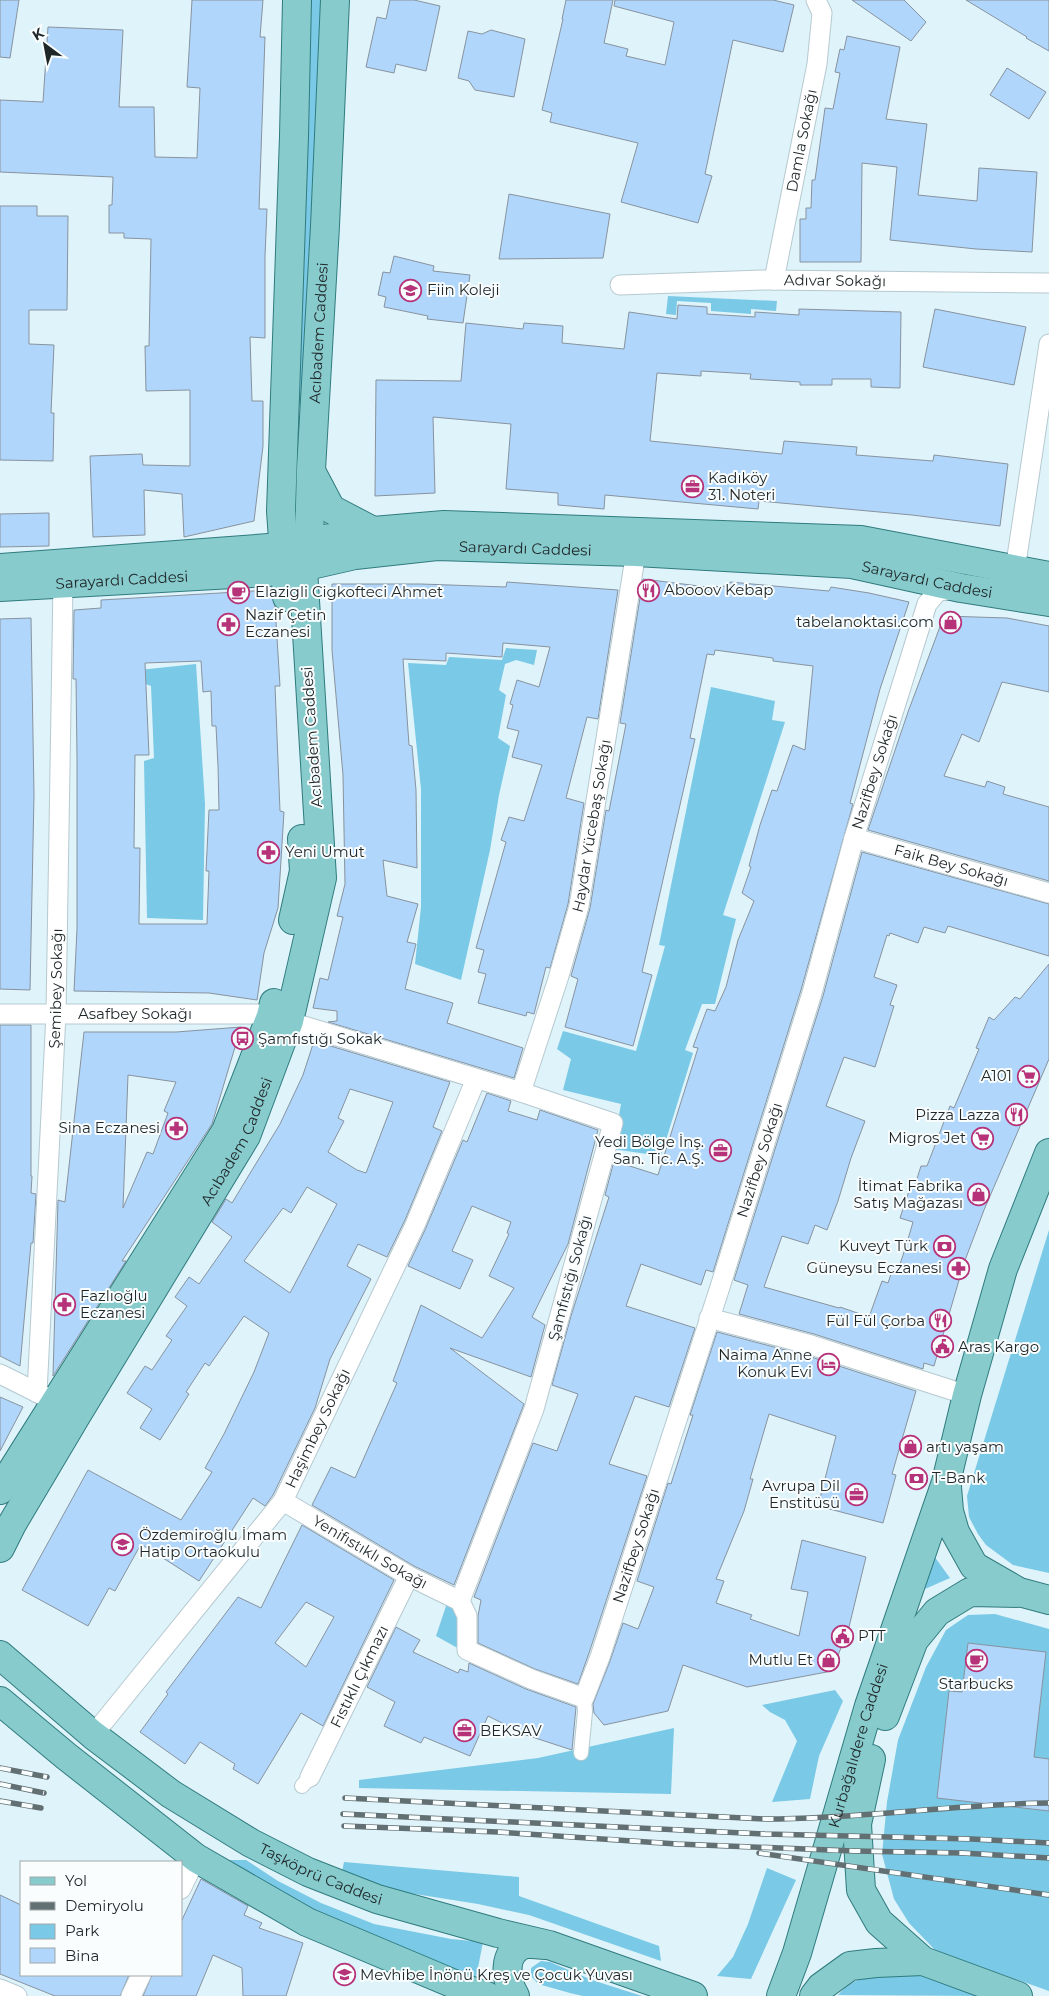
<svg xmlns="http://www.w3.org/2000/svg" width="1049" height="1996" font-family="Montserrat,sans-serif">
<rect width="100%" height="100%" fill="#dff3fa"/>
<path fill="#7ac9e6" d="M310 0H323L298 513H294L301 412 295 388Z
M668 296 777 301 776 311 751 309V314L711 311V303L677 301 676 315 666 314Z
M506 648 537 650 534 665 516 660 505 664 499 690 506 695 498 738 510 746 499 795 490 850 461 980 415 964 421 907V789L408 663 446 665 449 657 502 660Z
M196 664 205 804 203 920 147 918 144 761 154 758 151 686 140 682 139 670Z
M711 687 775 701 772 720 785 722 723 915 736 919 715 1004H702L685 1050 693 1053 661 1156 613 1149 621 1104 563 1090 571 1059 557 1049 563 1031 636 1051 665 946 659 945Z
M1049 1230V1573L1013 1565 986 1545 978 1534 969 1517 967 1496Z
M934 1556 950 1578 925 1589Z
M448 1600 457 1605 463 1651 436 1636Z
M995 1614 1049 1629V1991L936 1951 909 1923 894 1899 882 1854 887 1802 898 1740 926 1667 946 1630 968 1615Z
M835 1690 843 1701 819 1756 810 1799 772 1802 797 1741 785 1720 770 1712 762 1705Z
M674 1728 671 1794 359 1788V1780L538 1758Z
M222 1860H246L278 1881 321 1903 374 1924 451 1939 483 1942 476 1978 355 1932 289 1900Z
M344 1862 519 1877V1896L659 1946 661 1961 529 1915 478 1904 396 1891 342 1872Z
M767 1868 796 1880 751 1979 717 1976 733 1957 748 1924Z
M541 1961 550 1962 592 1980 642 1996H583L570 1993 538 1984 531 1976V1968Z
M898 1971 938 1979 986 1996 838 1995C855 1977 874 1972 898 1971Z"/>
<path fill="#b1d6fb" stroke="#87939f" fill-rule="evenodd" d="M0 0H19L10 58 0 57Z
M192 0H263L260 37H265L259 209H267L265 256V338L250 337 252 401H263V446L254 521 184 537 182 494 144 490 145 535 93 537 90 456 142 454 143 465 190 466V390L146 391 145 346H149L151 239 124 238V233H109V205H112L113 177 0 172V100L43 102 48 27 123 30 119 107H154L155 157 197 158 200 88 187 87Z
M390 0H414L440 6 426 71 396 64 394 73 366 67 377 17 386 19Z
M566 0H613L604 43 628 49 626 56 665 65 674 22 614 6 615 0H773L794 5 783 52 733 40 705 174 712 176 698 223 621 202 638 143 550 122 552 113 542 110 563 19H562Z
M852 0H904L926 22 911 41Z
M966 0H1049V51L1026 38 1027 37Z
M491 30 525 39 514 97 475 90 469 81 458 78 468 31 482 34Z
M847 36 900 47 886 119 927 124 918 195 977 201 979 168 1037 172 1032 252 976 249 890 240 897 167 862 163 861 262H800V219H806V208H811L812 180H815L825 108 833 109 840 73 835 72 840 49 844 50Z
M1007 68 1046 92 1029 119 990 95Z
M509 194 610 214 603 258 499 259Z
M0 206H37V216H68L67 310H29V344L54 345 51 413H54L53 461 0 460Z
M394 256 434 266 433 271 470 275 463 323 427 319 428 316 384 307 386 297 378 295 383 272 390 273Z
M678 305 707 307V314L755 317V312L799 315V309L901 312 900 388 871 387V379H832V385H800V382L750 379 751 374 701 371V376L657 373 650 441 782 454 784 441 857 447 856 455 933 461 934 455 1008 464 1000 526 912 515 759 501 758 509 605 495 604 509 558 505V493L506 489 511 424 433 417 435 493 375 496 376 380 461 381 466 323 523 329 524 323 563 326 562 343 624 349 629 312 677 319Z
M935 309 1026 327 1014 385 923 367Z
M49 513V546L0 547V514Z
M643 579 707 587 729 586 730 582 829 591 831 587 869 593 909 602 880 689 850 803 853 804 801 990 713 1272 706 1270 701 1285 641 1264 626 1306 695 1328 669 1407 635 1396 609 1464 647 1476 589 1653 578 1684 535 1669 478 1643V1616L481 1600 474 1597 533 1443 557 1451 578 1394 552 1385 571 1316 609 1197 605 1195 614 1161 658 1175 698 1048 693 1047 707 1009 715 1011 726 987 738 940 754 901 742 893 751 867 749 866 760 825 772 790 777 791 793 745 805 750 813 666 773 661V658L715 650 714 655 707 654 690 738 695 739 642 972 652 975 633 1046 565 1027 578 979 571 976 590 908 606 810 609 811 626 724 620 723Z
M507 582 618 590 598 719 587 717 566 798 584 803 568 904 550 968 546 967 534 1014 527 1012 526 1016 478 1003 486 974 478 972 484 950 476 948 506 842 501 840 509 817 524 821 542 765 512 757 519 731 507 728 513 705 510 704 517 680 539 687 550 647 503 643 502 657 446 653V661L403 659 409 745 412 746 416 790 417 868 383 860 387 896 418 904 407 942 416 944 405 989 453 1003 447 1023 523 1048 514 1078 328 1022 337 1021V1011L313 1008 320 978 328 980 343 917 337 916 345 884 343 775 332 650V584H421L506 587Z
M271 590 275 606 280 686H275L280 811 284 812 278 908 264 953 257 1000 209 993 74 991 77 929V757L76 679H73L74 610 101 608V600ZM201 661 203 692 211 691 212 726H216L218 766 219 810H209L206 871H209L207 924H139L140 848H134L135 755H149L145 663Z
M944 616 1007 618 1049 626V692L1002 682 979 742 962 734 944 776 985 787 987 781 1005 787 1003 794 1049 807V881L868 830 908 712Z
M31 618 34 795 30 990 0 989V619Z
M862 852 1049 904V956L948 926 945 933 924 927 918 943 890 933 889 936 887 935 874 977 897 985 890 1005 894 1006 875 1067 844 1057 826 1106 865 1121 851 1158 838 1201 827 1230 815 1225 808 1244 782 1236 764 1287 839 1308 840 1307 869 1317 882 1281 888 1283 894 1265 899 1267 906 1246 913 1222 900 1218 911 1185H915L921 1166H927L950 1106 954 1108 979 1049 976 1048 989 1017 994 1020 1015 997 1020 999 1049 964V1059L984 1210 964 1263 934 1366 924 1363 923 1369 814 1334 739 1314 748 1285 734 1280 823 996Z
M0 1025H31V1176H32L31 1193 36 1194 33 1243H31L20 1366 0 1356Z
M241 1027 212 1124 122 1261H126L53 1376 58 1200 65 1202 84 1032H176ZM128 1075 176 1082 164 1111 168 1113 153 1154 147 1152 123 1208Z
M314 1041 450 1082 433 1127 442 1131 405 1220 387 1257 358 1244 347 1266 371 1279 330 1359 315 1408 273 1495 265 1506 253 1498 199 1581 141 1544 115 1591 109 1588 88 1626 22 1590 88 1470 181 1520 212 1472 205 1468 224 1434 254 1372 269 1333 244 1316 209 1366 205 1363 186 1392 189 1394 160 1440 140 1428 152 1409 127 1393 145 1366 152 1370 172 1340 166 1336 187 1306 175 1297 189 1277 199 1284 232 1237 212 1222 226 1199 232 1203 280 1124 303 1075ZM350 1089 393 1102 366 1173 357 1170 328 1152 344 1121 338 1118ZM307 1187 337 1204 290 1293 244 1261 283 1208 291 1213Z
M487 1093 511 1101 508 1111 537 1120 540 1110 598 1130 568 1244 532 1317 545 1325 531 1377 450 1348 524 1404 454 1585 414 1566 312 1505 331 1467 355 1478 397 1383 393 1381 421 1305 482 1338 514 1288 489 1276 509 1234 507 1233 511 1222 472 1206 452 1251 473 1260 460 1289 408 1266 425 1230 463 1140 467 1142Z
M717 1332 808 1356 916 1391 892 1474 896 1475 883 1523 818 1506 836 1436 769 1414 750 1479H753L744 1511 716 1579 724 1581 716 1603 752 1615 750 1619 799 1636 808 1592 791 1589 802 1540 866 1557 849 1627 832 1671 747 1687 683 1665 668 1711 604 1725 594 1713 593 1704 610 1661 623 1623 638 1629 654 1587 637 1581 668 1483 671 1484 693 1415H690Z
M0 1397 23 1407 0 1451Z
M302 1525 394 1580 323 1726 301 1713 258 1784 233 1769 235 1764 200 1742 185 1764 140 1732 168 1694 166 1692 238 1597 261 1608ZM306 1602 334 1617 306 1667 275 1643Z
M396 1627 420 1640 413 1652 458 1673 460 1669 468 1672 469 1663 526 1689 576 1707 572 1750 526 1735 488 1716 470 1756 424 1737 421 1743 384 1726 395 1702 367 1687Z
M968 1643 1046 1652 1034 1757 1049 1759V1811L937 1798 949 1691 962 1692Z
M201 1879 248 1906 244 1915 262 1923 259 1928 303 1943 286 1996H243L242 1968 213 1955 196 1996H143L152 1975H181V1922Z
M0 1895 21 1905V1975H129L120 1996H55L0 1974Z"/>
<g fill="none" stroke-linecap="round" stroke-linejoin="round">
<defs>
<path id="pedestrian" d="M581 1753 585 1712 584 1698
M302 1786 310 1777"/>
<g id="minor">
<path id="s1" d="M774 280 817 64 822 13 816 0"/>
<path id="s2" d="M620 285 763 280 1049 283"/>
<path d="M1015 570 1049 344"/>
<path id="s3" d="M854 838 1049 893"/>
<path id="s4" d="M0 1014H259L271 1016 521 1092 613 1123 534 1409 460 1601 467 1616V1650L531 1679 584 1698 600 1657 720 1287 812 993 854 838 927 604 938 591 958 589"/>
<path id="s5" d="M521 1092 558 979 579 906 636 552"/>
<path d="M709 1318 811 1345 967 1395"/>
<path d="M0 1374 46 1397"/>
<path id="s6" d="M37 1393 56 1014 63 584"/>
<path id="s7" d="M283 1501 409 1576 460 1601"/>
<path id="s8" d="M93 1735 283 1501 415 1225 476 1079"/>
<path id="s9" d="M310 1777 409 1576"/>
<path d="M181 1889 196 1858"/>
<path d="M0 1989 17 1996"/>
<path d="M131 1996 141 1975"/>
</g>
<g id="primary">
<path d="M312 473 331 509 373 531"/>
<path d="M0 568 269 548 373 531 444 525 861 540 1049 576"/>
<path id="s10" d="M0 587 285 571 355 555 437 546 636 552 852 564 961 588 1049 602"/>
<path d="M287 597 281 511 294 136 297 0"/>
<path d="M293 920 304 871 302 839"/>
<path d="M947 1487 949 1511 955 1532 974 1566 1019 1592"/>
<path d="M0 1490 226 1131 271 1016 274 1003"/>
<path id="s11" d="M0 1548 12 1524 76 1416 246 1136 289 1021 322 878 303 568 309 541 311 470 325 226 335 0"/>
<path id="s12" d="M0 1655 93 1735 171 1794 251 1843 308 1872 377 1899 498 1933 549 1945 693 1996"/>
<path d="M0 1701 66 1756 196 1858 307 1922 466 1989 487 1996"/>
<path d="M885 1716 914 1640 937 1612 970 1592 1023 1593 1049 1600"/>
<path d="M871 1759 857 1824 861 1890 879 1922 923 1961 1018 1996"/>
<path d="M515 1996C506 1981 501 1951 525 1944 530 1943 539 1945 545 1945"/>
<path id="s13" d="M781 1996 797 1953 869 1706 946 1482 967 1395 1003 1269 1049 1153"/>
<path d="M814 1996 821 1987 850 1966 876 1963 923 1961"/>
</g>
</defs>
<use href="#pedestrian" stroke="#b6c9d0" stroke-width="16"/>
<use href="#minor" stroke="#b6c9d0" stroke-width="21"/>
<use href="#primary" stroke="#2f7b7e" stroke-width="30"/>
<use href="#pedestrian" stroke="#fff" stroke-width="14"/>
<use href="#minor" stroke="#fff" stroke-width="19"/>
<use href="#primary" stroke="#88cbcd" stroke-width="28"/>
<defs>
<path id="rail" d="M0 1768 47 1777
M0 1784 44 1793
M345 1798 766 1819C861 1819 954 1804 1049 1803
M0 1801 41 1808
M343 1814 765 1834 972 1839 1049 1843
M344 1826 498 1832 677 1844 854 1851 962 1853 1049 1858
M759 1853 1049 1895"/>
</defs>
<use href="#rail" stroke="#637073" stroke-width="5.5"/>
<use href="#rail" stroke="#f9fdfe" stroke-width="4" stroke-dasharray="11" stroke-linecap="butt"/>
</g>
<defs>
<symbol id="school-ring" viewBox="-11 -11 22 22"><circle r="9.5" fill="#f9fdfe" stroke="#b63279" stroke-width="1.5"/><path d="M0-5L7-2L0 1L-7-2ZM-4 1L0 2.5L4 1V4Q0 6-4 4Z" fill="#b63279"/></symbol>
<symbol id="office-ring" viewBox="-11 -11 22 22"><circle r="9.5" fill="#f9fdfe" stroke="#b63279" stroke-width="1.5"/><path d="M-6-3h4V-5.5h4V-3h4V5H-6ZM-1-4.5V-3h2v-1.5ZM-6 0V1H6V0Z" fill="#b63279"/></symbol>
<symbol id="restaurant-ring" viewBox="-11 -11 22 22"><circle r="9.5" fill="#f9fdfe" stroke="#b63279" stroke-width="1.5"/><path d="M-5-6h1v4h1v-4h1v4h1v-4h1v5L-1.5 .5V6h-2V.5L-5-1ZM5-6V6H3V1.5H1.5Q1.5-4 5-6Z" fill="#b63279"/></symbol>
<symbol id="cafe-ring" viewBox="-11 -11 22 22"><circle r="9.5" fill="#f9fdfe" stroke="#b63279" stroke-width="1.5"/><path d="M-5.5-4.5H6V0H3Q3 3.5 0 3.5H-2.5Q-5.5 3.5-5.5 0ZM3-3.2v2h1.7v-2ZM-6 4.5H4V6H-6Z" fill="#b63279"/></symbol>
<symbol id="shop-ring" viewBox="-11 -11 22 22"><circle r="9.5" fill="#f9fdfe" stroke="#b63279" stroke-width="1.5"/><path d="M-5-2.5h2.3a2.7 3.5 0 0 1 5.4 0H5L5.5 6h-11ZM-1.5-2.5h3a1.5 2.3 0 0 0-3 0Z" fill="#b63279"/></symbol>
<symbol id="pharmacy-ring" viewBox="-11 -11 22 22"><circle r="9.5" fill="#f9fdfe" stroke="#b63279" stroke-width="1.5"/><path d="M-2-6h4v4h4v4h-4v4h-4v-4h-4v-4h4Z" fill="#b63279"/></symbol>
<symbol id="bus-ring" viewBox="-11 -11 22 22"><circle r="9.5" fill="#f9fdfe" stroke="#b63279" stroke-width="1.5"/><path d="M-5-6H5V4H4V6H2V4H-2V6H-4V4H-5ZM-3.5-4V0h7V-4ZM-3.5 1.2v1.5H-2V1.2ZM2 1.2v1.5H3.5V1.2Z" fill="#b63279"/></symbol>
<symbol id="supermarket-ring" viewBox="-11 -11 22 22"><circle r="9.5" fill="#f9fdfe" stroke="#b63279" stroke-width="1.5"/><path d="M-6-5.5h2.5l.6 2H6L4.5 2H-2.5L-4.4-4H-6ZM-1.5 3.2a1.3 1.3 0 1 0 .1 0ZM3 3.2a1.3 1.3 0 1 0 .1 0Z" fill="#b63279"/></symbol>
<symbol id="bank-ring" viewBox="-11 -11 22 22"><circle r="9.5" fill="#f9fdfe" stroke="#b63279" stroke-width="1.5"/><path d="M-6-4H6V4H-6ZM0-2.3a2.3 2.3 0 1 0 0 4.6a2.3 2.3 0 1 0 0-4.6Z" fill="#b63279"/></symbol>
<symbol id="civic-ring" viewBox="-11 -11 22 22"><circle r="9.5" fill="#f9fdfe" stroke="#b63279" stroke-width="1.5"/><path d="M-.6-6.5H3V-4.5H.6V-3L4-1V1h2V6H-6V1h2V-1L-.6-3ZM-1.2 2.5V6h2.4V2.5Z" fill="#b63279"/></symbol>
<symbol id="hotel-ring" viewBox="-11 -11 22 22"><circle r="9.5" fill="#f9fdfe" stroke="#b63279" stroke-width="1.5"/><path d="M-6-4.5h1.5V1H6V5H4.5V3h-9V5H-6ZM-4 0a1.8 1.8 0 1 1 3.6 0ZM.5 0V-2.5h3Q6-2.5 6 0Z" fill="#b63279"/></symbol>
</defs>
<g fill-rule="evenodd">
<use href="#school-ring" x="398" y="278" width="25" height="25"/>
<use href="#office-ring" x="680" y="474" width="25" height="25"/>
<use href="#restaurant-ring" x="636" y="578" width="25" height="25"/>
<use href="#cafe-ring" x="226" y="580" width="25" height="25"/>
<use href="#shop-ring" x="938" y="610" width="25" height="25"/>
<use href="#pharmacy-ring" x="216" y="612" width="25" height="25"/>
<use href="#pharmacy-ring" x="256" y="840" width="25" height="25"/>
<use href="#bus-ring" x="230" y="1026" width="25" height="25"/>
<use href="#supermarket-ring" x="1016" y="1064" width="25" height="25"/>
<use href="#restaurant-ring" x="1004" y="1102" width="25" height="25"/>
<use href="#pharmacy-ring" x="164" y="1116" width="25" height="25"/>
<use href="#supermarket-ring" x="970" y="1126" width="25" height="25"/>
<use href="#office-ring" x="708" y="1138" width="25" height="25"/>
<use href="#shop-ring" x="966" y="1182" width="25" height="25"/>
<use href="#bank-ring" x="932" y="1234" width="25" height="25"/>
<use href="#pharmacy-ring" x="946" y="1256" width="25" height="25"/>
<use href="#pharmacy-ring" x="52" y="1292" width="25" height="25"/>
<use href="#restaurant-ring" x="928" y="1308" width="25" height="25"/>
<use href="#civic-ring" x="930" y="1334" width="25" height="25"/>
<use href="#hotel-ring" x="816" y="1352" width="25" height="25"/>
<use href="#shop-ring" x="898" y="1434" width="25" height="25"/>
<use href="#bank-ring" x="904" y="1466" width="25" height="25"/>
<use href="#office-ring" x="844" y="1482" width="25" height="25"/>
<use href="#school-ring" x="110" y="1532" width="25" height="25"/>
<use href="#civic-ring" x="830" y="1624" width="25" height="25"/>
<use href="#shop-ring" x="816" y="1648" width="25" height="25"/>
<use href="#cafe-ring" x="964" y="1648" width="25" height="25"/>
<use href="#office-ring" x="452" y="1718" width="25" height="25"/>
<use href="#school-ring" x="332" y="1962" width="25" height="25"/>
</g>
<g text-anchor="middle" stroke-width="4" stroke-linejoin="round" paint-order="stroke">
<g font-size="15" fill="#1f2729" stroke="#f9fdfe">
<text dy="5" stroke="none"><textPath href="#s1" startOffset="142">Damla Sokağı</textPath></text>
<text dy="5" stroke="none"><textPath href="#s2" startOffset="215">Adıvar Sokağı</textPath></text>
<text dy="5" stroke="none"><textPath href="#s11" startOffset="1296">Acıbadem Caddesi</textPath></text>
<text dy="5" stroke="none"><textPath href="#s10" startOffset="528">Sarayardı Caddesi</textPath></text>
<text dy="5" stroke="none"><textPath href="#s10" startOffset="122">Sarayardı Caddesi</textPath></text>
<text dy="5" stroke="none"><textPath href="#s10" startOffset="932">Sarayardı Caddesi</textPath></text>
<text transform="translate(312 737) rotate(-94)" y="5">Acıbadem Caddesi</text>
<text dy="5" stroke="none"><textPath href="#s4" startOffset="2280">Nazifbey Sokağı</textPath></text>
<text dy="5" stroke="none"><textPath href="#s5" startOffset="276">Haydar Yücebaş Sokağı</textPath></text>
<text dy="5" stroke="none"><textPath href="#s3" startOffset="101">Faik Bey Sokağı</textPath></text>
<text dy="5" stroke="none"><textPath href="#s6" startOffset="405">Şemibey Sokağı</textPath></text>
<text dy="5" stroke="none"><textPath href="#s4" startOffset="135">Asafbey Sokağı</textPath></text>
<text dy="5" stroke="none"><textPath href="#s11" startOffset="471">Acıbadem Caddesi</textPath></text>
<text dy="5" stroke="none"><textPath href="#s4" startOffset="1875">Nazifbey Sokağı</textPath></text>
<text transform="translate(570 1278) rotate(-75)" y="5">Şamfıstığı Sokağı</text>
<text dy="5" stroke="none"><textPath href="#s8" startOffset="382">Haşimbey Sokağı</textPath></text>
<text dy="5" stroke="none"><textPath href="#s4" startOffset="1470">Nazifbey Sokağı</textPath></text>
<text dy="5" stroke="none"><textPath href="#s7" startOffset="101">Yenifıstıklı Sokağı</textPath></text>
<text dy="5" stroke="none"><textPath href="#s9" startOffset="112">Fıstıklı Çıkmazı</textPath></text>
<text dy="5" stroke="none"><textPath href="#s13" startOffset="262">Kurbağalıdere Caddesi</textPath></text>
<text dy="5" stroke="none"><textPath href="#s12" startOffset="391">Taşköprü Caddesi</textPath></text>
</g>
<g font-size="15" fill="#1f2729" stroke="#f9fdfe" text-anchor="start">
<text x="427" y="295">Fiin Koleji</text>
<text x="708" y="483">Kadıköy<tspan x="708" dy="17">31. Noteri</tspan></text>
<text x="664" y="595">Abooov Kebap</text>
<text x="255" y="597">Elazigli Cigkofteci Ahmet</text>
<text x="245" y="620">Nazif Çetin<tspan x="245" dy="17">Eczanesi</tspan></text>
<text x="934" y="627" text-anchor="end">tabelanoktasi.com</text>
<text x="285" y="857">Yeni Umut</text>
<text x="258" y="1044">Şamfıstığı Sokak</text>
<text x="1012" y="1081" text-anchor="end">A101</text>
<text x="1000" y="1120" text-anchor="end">Pizza Lazza</text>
<text x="160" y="1133" text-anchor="end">Sina Eczanesi</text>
<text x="966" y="1143" text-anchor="end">Migros Jet</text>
<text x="704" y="1147" text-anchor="end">Yedi Bölge İnş.<tspan x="704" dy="17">San. Tic. A.Ş.</tspan></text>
<text x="963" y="1191" text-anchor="end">İtimat Fabrika<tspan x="963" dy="17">Satış Mağazası</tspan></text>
<text x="928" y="1251" text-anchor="end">Kuveyt Türk</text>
<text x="942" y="1273" text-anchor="end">Güneysu Eczanesi</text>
<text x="80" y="1301">Fazlıoğlu<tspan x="80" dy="17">Eczanesi</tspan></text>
<text x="925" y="1326" text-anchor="end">Fül Fül Çorba</text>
<text x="958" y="1352">Aras Kargo</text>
<text x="812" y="1360" text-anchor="end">Naima Anne<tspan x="812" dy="17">Konuk Evi</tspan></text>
<text x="926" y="1452">artı yaşam</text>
<text x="932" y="1483">T-Bank</text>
<text x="840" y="1491" text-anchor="end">Avrupa Dil<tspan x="840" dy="17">Enstitüsü</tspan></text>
<text x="139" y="1540">Özdemiroğlu İmam<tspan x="139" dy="17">Hatip Ortaokulu</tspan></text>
<text x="858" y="1641">PTT</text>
<text x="813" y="1665" text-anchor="end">Mutlu Et</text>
<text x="976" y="1689" text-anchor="middle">Starbucks</text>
<text x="480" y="1736">BEKSAV</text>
<text x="360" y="1980">Mevhibe İnönü Kreş ve Çocuk Yuvası</text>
</g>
</g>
<rect x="20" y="1861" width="162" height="115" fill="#f9fdfe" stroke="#a2a7a9"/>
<rect x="30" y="1877" width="25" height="8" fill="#88cbcd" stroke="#a2a7a9"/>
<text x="65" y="1886" font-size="15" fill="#1f2729">Yol</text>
<rect x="30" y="1902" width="25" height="8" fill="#637073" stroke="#a2a7a9"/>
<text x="65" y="1911" font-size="15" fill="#1f2729">Demiryolu</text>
<rect x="30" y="1924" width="25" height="15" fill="#7ac9e6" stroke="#a2a7a9"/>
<text x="65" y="1936" font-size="15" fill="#1f2729">Park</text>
<rect x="30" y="1948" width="25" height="15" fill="#b1d6fb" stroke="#a2a7a9"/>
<text x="65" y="1961" font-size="15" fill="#1f2729">Bina</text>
<g transform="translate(45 45) rotate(328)" stroke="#f9fdfe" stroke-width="4" paint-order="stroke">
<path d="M0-4L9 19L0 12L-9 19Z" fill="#1f2729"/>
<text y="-8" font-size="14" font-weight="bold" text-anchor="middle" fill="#1f2729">K</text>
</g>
</svg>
